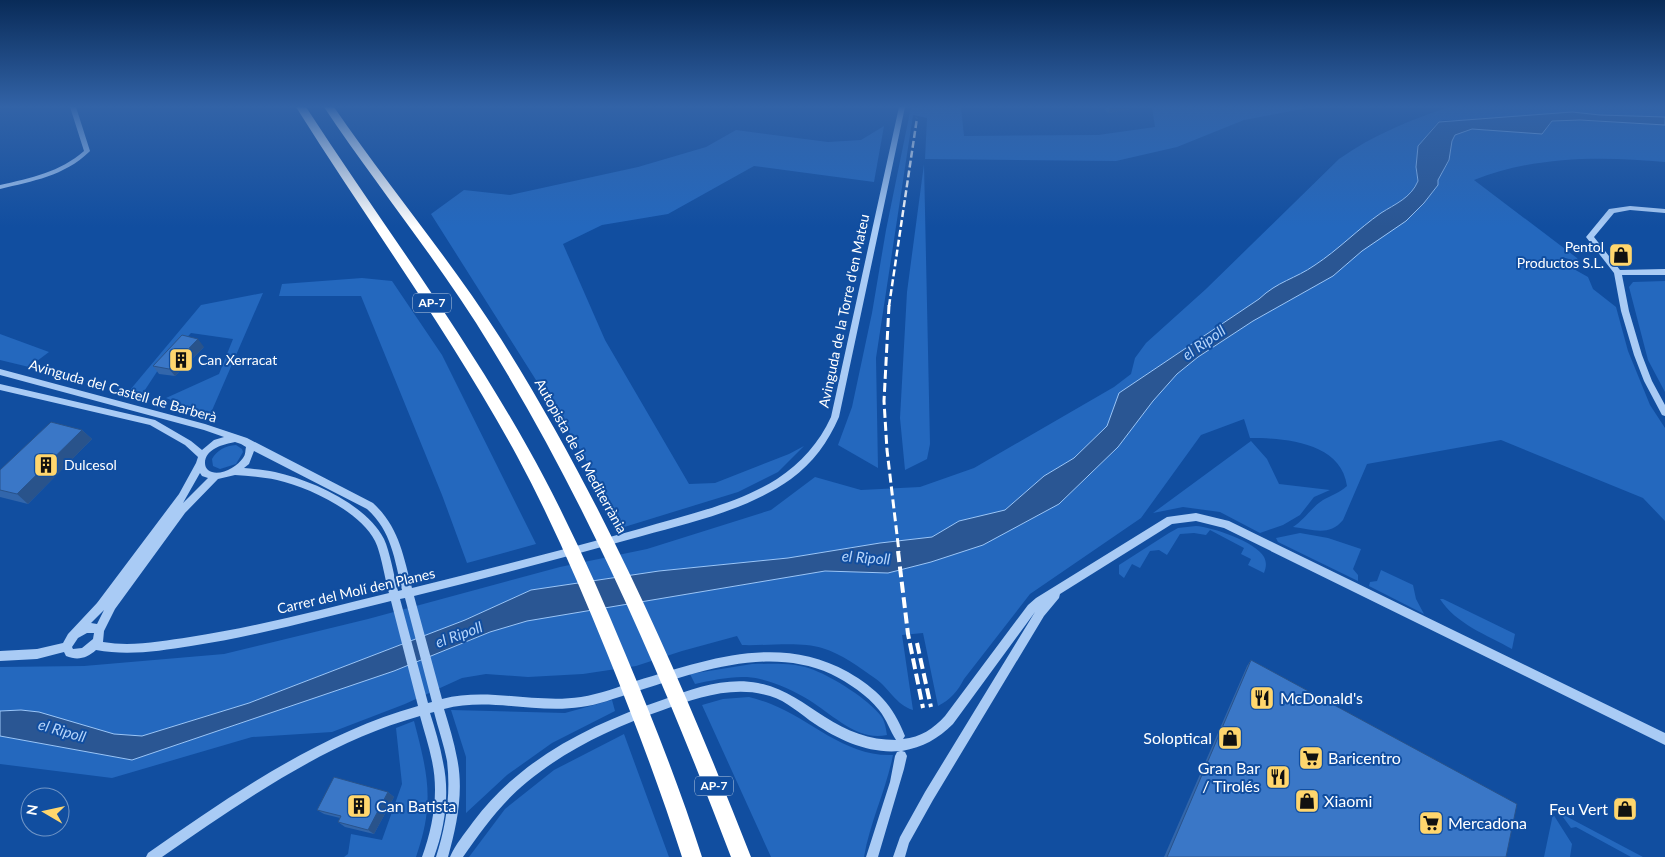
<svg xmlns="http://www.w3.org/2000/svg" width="1665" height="857" font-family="Lato,sans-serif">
<rect width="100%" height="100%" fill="#114ea0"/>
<path fill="#2468be" d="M911 107H961L964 136 1098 135 1155 127 1152 107H1313L1244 120 1177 147 1116 161 925 159 927 118 913 115 876 358 878 468 838 445 852 407 872 313 886 230Z
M1449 107H1665V117L1600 115 1572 112 1476 120H1443L1436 124 1418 146 1416 166 1418 181C1412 198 1395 204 1381 213 1358 229 1338 250 1315 265 1295 279 1279 281 1259 299L1119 393 1107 426 1074 458 1044 476 1005 510 959 521 932 537 880 543 788 558 659 571 531 590 465 620 249 703 142 736 114 734 21 710 0 711V667L84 666 224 654 368 619 560 567 647 549 771 510 815 477 861 490 920 487 974 468 1114 387 1131 374 1135 358 1146 343 1206 289 1339 159C1373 135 1410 120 1449 107Z
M1568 120 1665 125V162C1602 156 1534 156 1474 180L1577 258 1579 262 1562 257 1563 263 1588 277 1593 289 1616 307 1628 351 1650 405 1665 428V521L1643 498 1501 440 1367 464 1343 520C1329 537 1312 529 1293 527 1304 520 1312 507 1323 500 1332 495 1339 493 1347 486 1341 442 1284 438 1250 438L1244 419 1201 435 1141 518 1030 594 964 679C958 691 950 700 938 706L923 633 902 635 913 710C896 705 889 688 876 679 859 667 842 654 822 648 801 641 765 646 742 645L737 636 682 651 636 666 583 674 528 677 486 674 462 678 405 704 332 732 252 737 112 778 0 764V736L132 760 394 671 490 632 527 621 825 571 888 573 931 562 983 545 1059 504 1118 447 1153 401 1177 374 1198 357 1253 321 1333 276 1362 251 1438 180 1449 161 1452 141 1455 135 1472 129 1542 134 1552 121Z
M884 126 874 182 754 166 668 214 602 225 563 244 605 340 689 484 715 483 789 454 804 446 778 472 738 492 621 528 584 456 431 214 464 190 510 195 638 167 706 147 736 130 828 142 861 140Z
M924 164 930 444 927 459 905 470 900 418 907 292Z
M362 278 392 281 442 355 536 544 467 563 442 495 361 296H279L282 284Z
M1665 281V392L1648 360 1629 287 1633 282Z
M263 293 210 415 166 398 219 374 233 339 191 333 162 364 141 396 130 390 201 305Z
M0 334 49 352 29 367 0 360Z
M1251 441 1267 459 1279 484 1330 490 1314 497 1300 515 1283 525 1260 533 1220 512 1183 507 1153 513Z
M236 445 242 449 243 452 236 464 220 469 213 466 212 459C217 450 225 446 236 445Z
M1196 526C1212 527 1256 542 1264 557 1267 563 1266 568 1264 573L1248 565 1251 559 1241 554 1244 548 1210 530 1206 535 1194 533 1180 534 1167 555 1159 550 1150 551 1140 568 1132 564 1124 578 1119 574V565L1169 533 1178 528Z
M1300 533 1328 538 1361 549 1353 569 1358 575V581L1278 542 1276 538Z
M1381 570 1413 585 1416 599 1424 614 1369 586 1370 582 1377 581Z
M1440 599H1443L1515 634 1512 649C1487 635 1456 624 1440 599Z
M752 664C772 664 795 662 814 670 834 678 868 699 881 716 885 721 886 729 887 735 858 742 832 714 809 700 794 691 777 683 760 679 739 674 715 680 695 684L690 674Z
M749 697C756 699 764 701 771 704 812 720 845 757 893 755 886 790 870 822 864 857H771L702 705 723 699Z
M612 700 615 711 552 743 507 775 466 813V757L451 710 565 713Z
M414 721C428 775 435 802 416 857H344L348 854 351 834 382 840 402 784 396 728Z
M624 734 669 857H469L505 809 554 770Z
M1560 813 1643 857H1631L1576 827 1571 828Z
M1553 814 1572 844 1570 857H1544Z"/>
<path fill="#2a5693" stroke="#9bc6f8" d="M1572 112 1600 115 1665 117V125L1580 120 1552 121 1542 134 1472 129 1455 135 1452 141 1449 160 1438 180V185L1424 203 1406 221 1362 251 1333 276 1253 321 1198 357 1177 374 1153 401 1118 447 1059 504 983 545 931 562 888 573 825 571 527 621 490 632 394 671 132 760 0 736V711L21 710 39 712 114 734 142 736 249 703 465 620 531 590 659 571 788 558 880 543 932 537 959 521 1005 510 1044 476 1074 458 1107 426 1119 393 1259 299C1278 281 1295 279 1315 265 1338 250 1358 229 1381 213 1395 204 1411 198 1418 181L1416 167 1418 146 1439 122Z"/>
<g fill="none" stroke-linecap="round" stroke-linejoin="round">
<path fill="#a9cbf5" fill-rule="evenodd" d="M70 107H76L90 151 89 152C64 176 33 181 0 189V185C31 178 60 172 84 151Z
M899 107H905L839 417C828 442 813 463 791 479 747 510 692 522 642 536 566 557 490 577 414 596L442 699C488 687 535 704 581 697 600 694 618 687 636 681 706 660 779 633 848 672 877 689 893 705 905 736L903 739C921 737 933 729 945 716L1028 605 1036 598 1167 517 1196 513 1229 521 1665 733V745L1224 528 1196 521 1172 524 1060 594 1059 598 1044 616 933 800 909 843 905 857H893L900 837 925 792 1035 612 953 724C938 739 923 747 902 751L905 752 907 756 904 769 878 857H866L890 782 895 756 897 752 900 751C869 754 839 740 815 724 800 714 787 701 770 696 733 685 697 698 663 710 614 727 567 749 527 782 501 803 482 830 463 857H450C455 845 465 833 473 822 521 758 591 724 665 699 694 688 726 677 758 683 784 688 803 703 825 717 847 731 869 740 896 740 890 731 887 720 879 710 867 695 849 683 831 674 767 645 695 673 632 693 615 698 598 705 581 707 536 714 489 697 444 709 449 725 454 742 457 758 464 791 457 825 448 857H436C446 826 451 794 447 761 444 745 438 728 434 712L430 713C435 729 440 745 443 762 450 793 445 827 434 857H422C433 827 439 793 432 761 429 746 424 731 420 716 326 742 242 802 162 857H146L148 853C230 796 320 733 418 706L391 601C324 617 258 636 191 646 159 651 128 656 96 650 87 658 78 661 66 656L64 652 37 659 0 661V651L37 649 63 643 68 634 97 603 179 494 196 463 198 457 185 445 150 425 0 390V384L155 420 191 441 202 450 214 440 224 437 204 430 0 375V369L205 424 247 438 373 503C399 527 403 555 412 588 488 569 563 550 639 529 685 515 735 505 777 479 801 463 819 443 831 417ZM235 442 241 444 246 447C245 451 246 454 243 458 237 467 218 478 208 470 206 468 205 466 205 463 205 449 224 444 235 442ZM254 451 367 509C392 532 394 558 402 590L398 591C394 576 390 552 384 539 366 504 311 480 275 472 265 470 255 469 244 468L249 464ZM200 473 202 476 208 478 183 503ZM235 475C249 476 263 477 277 480 308 487 360 511 375 541 381 553 385 579 389 593 323 609 257 627 190 637 162 641 132 647 103 642L104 631 115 609 185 513 218 479ZM405 598 432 702 428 703 400 599ZM104 610 97 624 91 623ZM87 633H94L93 639 82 648 73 649 72 647 78 638Z
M1630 206 1665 209V213L1630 210 1614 213 1594 237 1620 270 1665 269V275H1622L1629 311 1642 355 1652 381 1665 405V416L1662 415 1644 381 1634 355 1621 311 1614 273 1586 237 1609 209Z"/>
<path fill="#fff" fill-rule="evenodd" d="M296 107H306C380 221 462 330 528 448 565 514 596 583 625 653 653 720 680 788 702 857H682C660 788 634 720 607 653 580 586 551 519 517 456 451 335 369 223 296 107Z
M324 107H334C388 186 450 259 501 339 604 502 681 678 751 857H731C664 681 590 508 491 347 441 264 378 188 324 107Z"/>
<path stroke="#fff" stroke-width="2.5" stroke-dasharray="7 3" stroke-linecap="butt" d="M889 306 917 118"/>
<path stroke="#fff" stroke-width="3" stroke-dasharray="9 4" stroke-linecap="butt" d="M889 305 884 401 887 450 899 552"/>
<path stroke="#fff" stroke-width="4" stroke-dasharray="11 4.5" stroke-linecap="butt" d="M898 551 908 634 923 708
M917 643 931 707"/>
</g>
<path fill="#3266ab" d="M1103 107H1130V109L1108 113Z
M204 347 175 376 159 374 153 366Z
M82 430 92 439 28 504 0 497V470Z
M1251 660 1506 857H1164L1247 666Z
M388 792 394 797 374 834 345 827 338 822 340 818 324 814 317 810Z"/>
<path fill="#29538b" d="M1114 107H1130V109L1108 113 1110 108Z
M198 339 204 347 175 376 169 369Z
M82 430 92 439 28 504 17 494Z
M388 792 394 797 374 834 368 830Z"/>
<path fill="#3a77c7" stroke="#29538b" d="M182 335 198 339 169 369 153 366Z
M51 422 82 430 17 494 0 490V470Z
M1251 660 1517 804 1506 857H1167Z
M334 777 388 792 368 830 338 822 341 816 317 810Z"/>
<linearGradient id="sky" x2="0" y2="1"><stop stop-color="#092b58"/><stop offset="0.47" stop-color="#3263a7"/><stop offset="1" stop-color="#3263a7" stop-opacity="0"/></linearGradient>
<rect width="1665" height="227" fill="url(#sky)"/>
<defs>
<symbol id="shop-square" viewBox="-11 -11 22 22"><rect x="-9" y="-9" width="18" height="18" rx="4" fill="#ffd66d" stroke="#114ea0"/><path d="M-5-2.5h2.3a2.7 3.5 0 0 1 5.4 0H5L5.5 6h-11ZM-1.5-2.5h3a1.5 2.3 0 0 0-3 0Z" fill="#111"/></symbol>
<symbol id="building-square" viewBox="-11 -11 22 22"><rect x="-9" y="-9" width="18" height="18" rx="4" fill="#ffd66d" stroke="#114ea0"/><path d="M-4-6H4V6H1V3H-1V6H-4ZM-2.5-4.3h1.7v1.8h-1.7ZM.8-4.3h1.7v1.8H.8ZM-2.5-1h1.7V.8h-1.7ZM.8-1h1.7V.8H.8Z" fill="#111"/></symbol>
<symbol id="restaurant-square" viewBox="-11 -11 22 22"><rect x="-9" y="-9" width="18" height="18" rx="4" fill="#ffd66d" stroke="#114ea0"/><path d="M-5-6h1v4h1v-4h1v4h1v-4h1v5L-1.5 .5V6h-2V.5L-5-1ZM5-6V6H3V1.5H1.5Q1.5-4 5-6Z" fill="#111"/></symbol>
<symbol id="supermarket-square" viewBox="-11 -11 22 22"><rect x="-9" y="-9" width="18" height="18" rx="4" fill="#ffd66d" stroke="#114ea0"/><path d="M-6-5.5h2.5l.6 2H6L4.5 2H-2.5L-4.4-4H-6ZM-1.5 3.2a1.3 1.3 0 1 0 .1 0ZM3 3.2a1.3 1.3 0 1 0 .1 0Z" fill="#111"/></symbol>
</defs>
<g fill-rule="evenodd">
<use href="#shop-square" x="1607" y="241" width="28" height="28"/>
<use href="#building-square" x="167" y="346" width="28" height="28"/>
<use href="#building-square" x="32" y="451" width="28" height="28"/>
<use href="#restaurant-square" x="1248" y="684" width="28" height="28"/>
<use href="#shop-square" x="1216" y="724" width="28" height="28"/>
<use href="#supermarket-square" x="1297" y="744" width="28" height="28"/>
<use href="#restaurant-square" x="1264" y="763" width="28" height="28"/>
<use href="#shop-square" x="1293" y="787" width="28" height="28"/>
<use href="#building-square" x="345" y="792" width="28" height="28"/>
<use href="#shop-square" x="1611" y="795" width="28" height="28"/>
<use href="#supermarket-square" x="1417" y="809" width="28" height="28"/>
</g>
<g text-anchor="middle" stroke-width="4" stroke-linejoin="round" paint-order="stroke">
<g fill="#114ea0" stroke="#b8cae2" stroke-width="1">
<rect x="413" y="293.5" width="38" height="19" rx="4"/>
<rect x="695" y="776.5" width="38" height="19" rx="4"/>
</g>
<g font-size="12" font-weight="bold" fill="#fff">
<text x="432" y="307">AP-7</text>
<text x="714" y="790">AP-7</text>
</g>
<g font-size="14" fill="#fff" stroke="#114ea0" text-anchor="start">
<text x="1604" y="252" text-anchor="end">Pentol<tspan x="1604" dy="16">Productos S.L.</tspan></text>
<text x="198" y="365">Can Xerracat</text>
<text x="64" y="470">Dulcesol</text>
</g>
<g font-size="14" fill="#fff" stroke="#114ea0">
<text transform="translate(844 311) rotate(-78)" y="5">Avinguda de la Torre d'en Mateu</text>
<text transform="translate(123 391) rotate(16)" y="5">Avinguda del Castell de Barberà</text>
<text transform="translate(581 456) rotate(61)" y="5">Autopista de la Mediterrània</text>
<text transform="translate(356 591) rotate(-13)" y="5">Carrer del Molí den Planes</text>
</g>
<g font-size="15" font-style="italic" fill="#b6d5fb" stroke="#114ea0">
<text transform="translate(1204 343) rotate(-35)" y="5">el Ripoll</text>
<text transform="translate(866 558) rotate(4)" y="5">el Ripoll</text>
<text transform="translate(459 635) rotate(-20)" y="5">el Ripoll</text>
<text transform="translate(62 731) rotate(16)" y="5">el Ripoll</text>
</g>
<g font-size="16" fill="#fff" stroke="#114ea0" text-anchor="start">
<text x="1280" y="704">McDonald's</text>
<text x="1212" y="744" text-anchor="end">Soloptical</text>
<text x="1328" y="764">Baricentro</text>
<text x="1260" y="774" text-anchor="end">Gran Bar<tspan x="1260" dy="18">/ Tirolés</tspan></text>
<text x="1324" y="807">Xiaomi</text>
<text x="376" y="812">Can Batista</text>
<text x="1608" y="815" text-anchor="end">Feu Vert</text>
<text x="1448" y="829">Mercadona</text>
</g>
</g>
<g transform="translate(45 812) rotate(279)"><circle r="24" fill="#114ea0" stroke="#7095c6"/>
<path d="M0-4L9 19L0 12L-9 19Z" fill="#ffd66d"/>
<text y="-8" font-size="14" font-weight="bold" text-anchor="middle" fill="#ffffff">N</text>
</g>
</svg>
